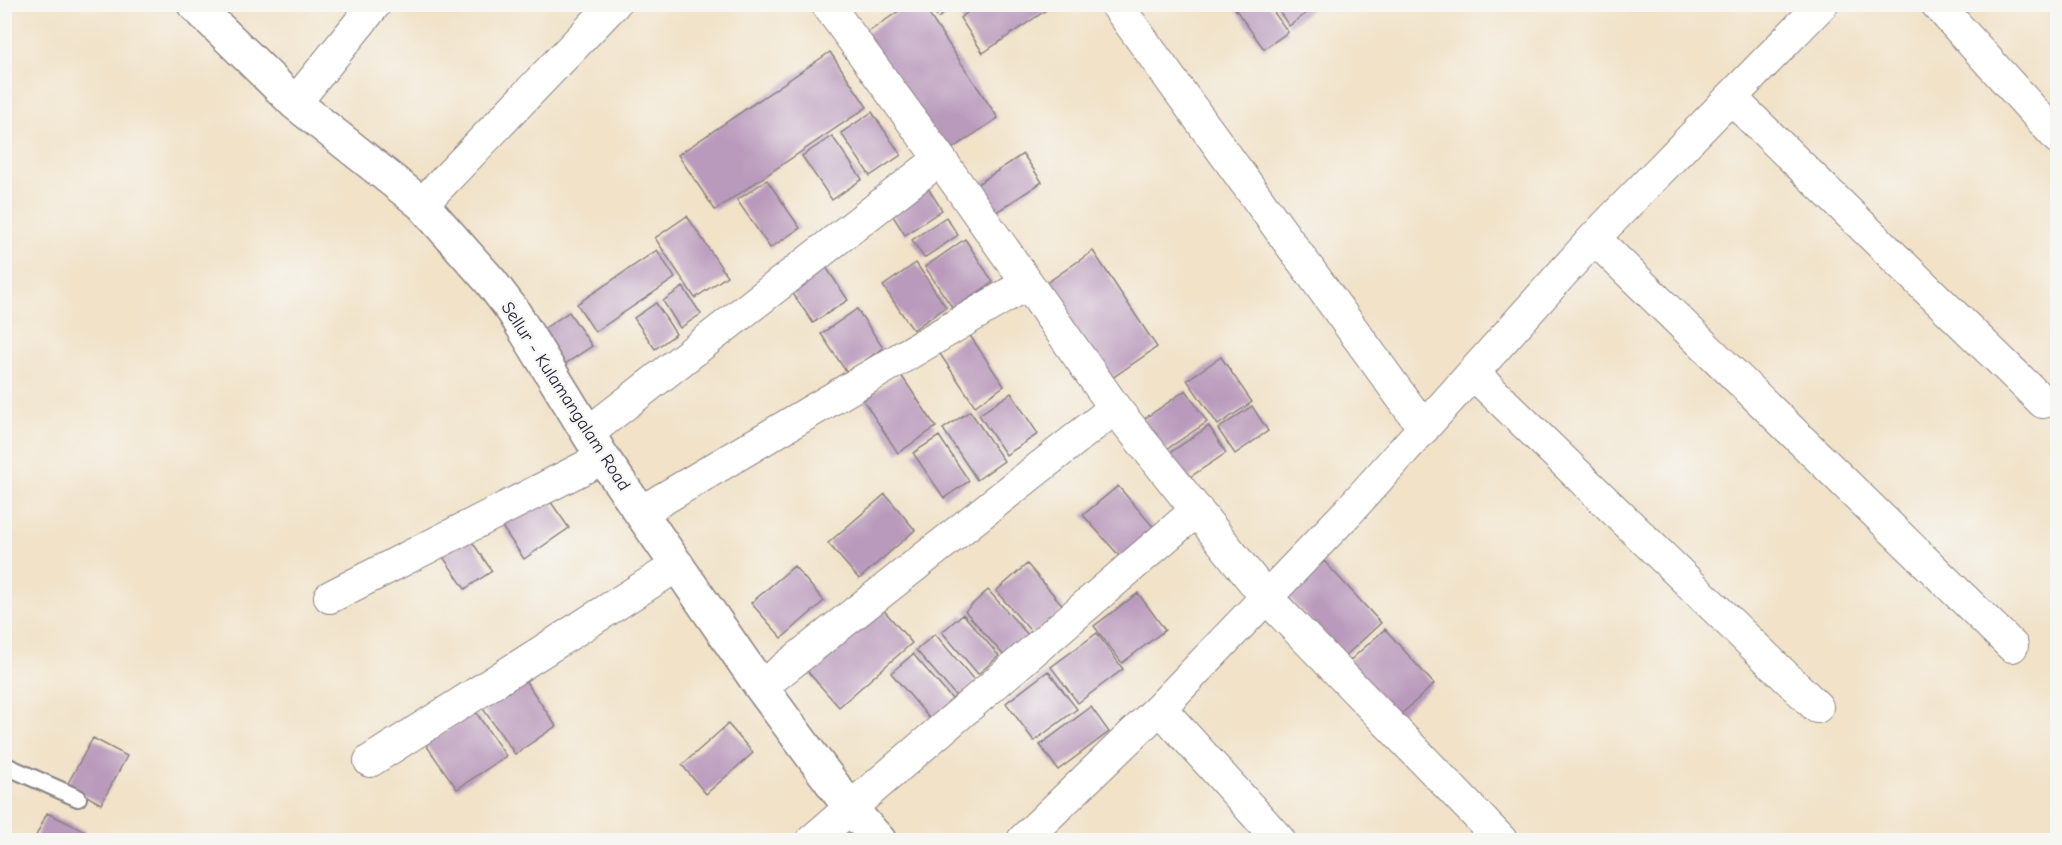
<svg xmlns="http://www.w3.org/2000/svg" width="2062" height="845" font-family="'Comic Neue',sans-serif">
<rect width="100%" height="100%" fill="#f6f6f2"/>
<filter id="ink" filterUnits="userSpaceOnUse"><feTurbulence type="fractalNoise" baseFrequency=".0167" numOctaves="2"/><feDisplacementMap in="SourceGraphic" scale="12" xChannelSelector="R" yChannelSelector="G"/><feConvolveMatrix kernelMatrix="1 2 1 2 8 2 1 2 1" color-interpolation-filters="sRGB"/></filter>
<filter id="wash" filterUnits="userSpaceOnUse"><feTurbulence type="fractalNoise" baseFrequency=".008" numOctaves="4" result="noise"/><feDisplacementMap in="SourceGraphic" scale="24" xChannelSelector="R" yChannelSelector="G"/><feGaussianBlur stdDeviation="1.35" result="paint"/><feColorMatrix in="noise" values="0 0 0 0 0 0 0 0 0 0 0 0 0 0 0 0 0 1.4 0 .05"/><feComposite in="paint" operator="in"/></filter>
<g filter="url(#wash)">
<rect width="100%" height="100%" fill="#f1e2c8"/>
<g id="blocks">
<path fill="#b99abc" d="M909 4H922L998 118 944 154 864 35Z
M929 4H958L938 18Z
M979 4H1055L983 53 960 18Z
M1236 4H1268L1288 32 1264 49 1233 6Z
M1274 4H1319L1289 26Z
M830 52 867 107 715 210 678 155Z
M872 112 901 155 870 176 841 133Z
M832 136 862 179 832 200 802 156Z
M1023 154 1042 182 989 217 970 189Z
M767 180 800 228 770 248 737 200Z
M928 188 942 210 905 235 891 213Z
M687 216 727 276 695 298 655 238Z
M946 217 958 235 924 258 912 240Z
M965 239 993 282 953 309 925 267Z
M657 250 675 278 595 332 577 304Z
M1093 251 1157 347 1102 385 1038 289Z
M822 261 848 300 813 323 787 285Z
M916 263 946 307 913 330 883 286Z
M683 287 701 314 680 328 663 301Z
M656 303 676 334 655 349 634 318Z
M857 309 883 348 847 373 821 334Z
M569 312 592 346 559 368 536 334Z
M969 334 1004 386 975 406 940 354Z
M1221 357 1252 402 1218 425 1187 380Z
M901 375 936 427 898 453 863 400Z
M1186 390 1207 422 1158 455 1137 424Z
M1011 393 1038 434 1006 455 979 415Z
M1252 406 1268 431 1235 454 1218 429Z
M970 411 1004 461 977 480 943 429Z
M1209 426 1226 453 1178 485 1161 459Z
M939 436 969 481 944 498 913 453Z
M1118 486 1156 530 1122 559 1083 515Z
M543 491 569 528 524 559 498 521Z
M885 494 915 530 859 579 828 543Z
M466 533 492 571 465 589 439 551Z
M1324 561 1381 623 1344 657 1287 595Z
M1027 564 1065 608 1034 635 996 591Z
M794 566 824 601 782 638 751 603Z
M988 590 1029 636 1005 657 965 611Z
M1138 593 1165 630 1122 663 1094 626Z
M875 600 912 643 839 707 801 664Z
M963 614 999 656 978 674 942 632Z
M1385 629 1434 684 1396 719 1346 664Z
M1097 633 1123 669 1078 703 1051 667Z
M935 634 980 687 962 703 916 650Z
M913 654 958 706 936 726 891 673Z
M1048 671 1077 709 1034 741 1006 703Z
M523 677 556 726 515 754 481 706Z
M1091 707 1109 732 1058 770 1040 745Z
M475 711 506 756 457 789 426 745Z
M728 724 753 753 706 794 682 765Z
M93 738 127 756 101 804 67 785Z
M47 813 85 831 80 840H34Z"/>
</g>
</g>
<g filter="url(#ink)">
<use href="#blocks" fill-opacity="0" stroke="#8a8282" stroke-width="1.5"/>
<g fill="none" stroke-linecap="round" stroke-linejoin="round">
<defs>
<path id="service" d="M4 765 78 798"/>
<path id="minor" d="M827 4 940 159 1115 408 1266 597 1501 840
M1116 4 1424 428
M1937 4 2058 138
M1731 98 2043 402
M295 103 375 4
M422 204 614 4
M1594 238 2012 646
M1473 373 1817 707
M588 433 940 159
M641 512 1026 284
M330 597 603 458
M761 687 1115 408
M1160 708 1279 840
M370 761 678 565
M813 840 1197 510
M1023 840 1160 708 1348 512 1594 238 1822 4"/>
<path id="secondary" d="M194 4 295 103 422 204 491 282 513 311 603 458 761 687 851 809 879 840"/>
</defs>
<use href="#service" stroke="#8a8282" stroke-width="20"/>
<use href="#minor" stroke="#8a8282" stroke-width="34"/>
<use href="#secondary" stroke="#8a8282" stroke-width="36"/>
<use href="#service" stroke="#fff" stroke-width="16"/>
<use href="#minor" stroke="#fff" stroke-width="32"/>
<use href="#secondary" stroke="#fff" stroke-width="33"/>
</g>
</g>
<g text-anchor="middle" stroke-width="4.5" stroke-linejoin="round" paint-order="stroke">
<g font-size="18" fill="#22223b" stroke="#f6f6f2">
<text transform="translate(566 396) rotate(57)" y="6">Sellur - Kulamangalam Road</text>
</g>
</g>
<rect width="2062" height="845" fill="none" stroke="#f6f6f2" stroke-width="24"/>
</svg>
